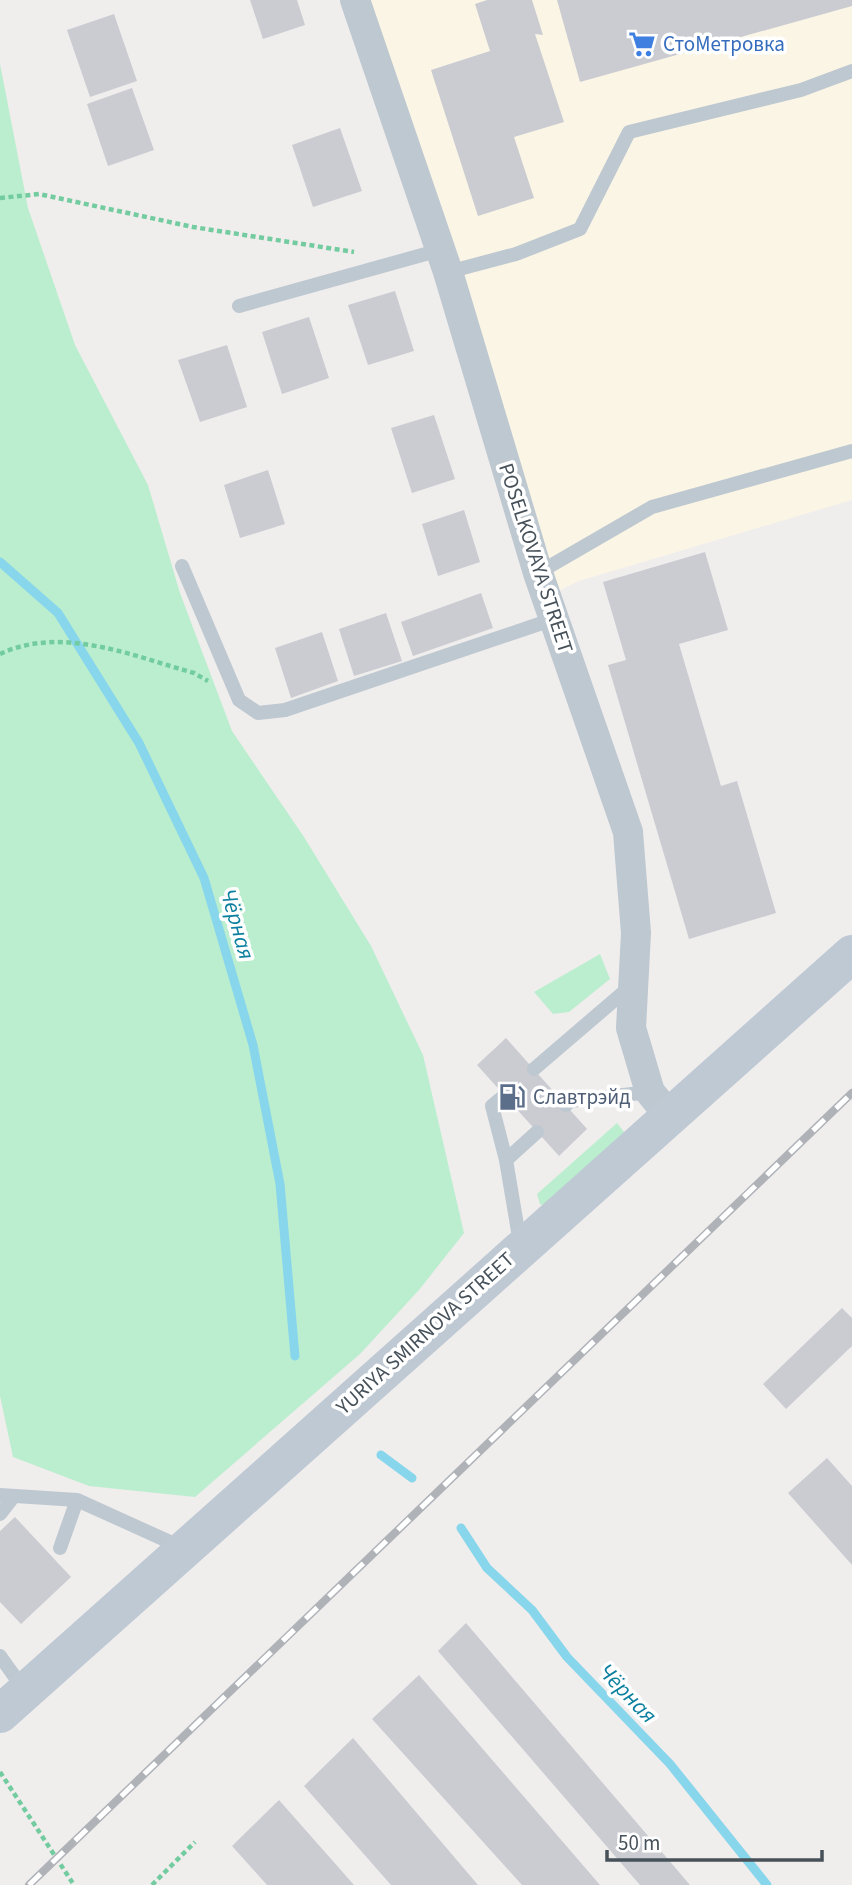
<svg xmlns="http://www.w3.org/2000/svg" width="852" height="1885" font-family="'Source Sans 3',sans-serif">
<rect width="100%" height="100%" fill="#f0eded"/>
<path fill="#fbf5e6" d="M346 0H852V500L579 581 546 597Z"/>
<path fill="#bbeecf" d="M0 64 28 208 75 345 148 485 180 593 232 731 304 837 371 946 423 1055 464 1233 419 1290 360 1354 195 1497 89 1486 13 1457 0 1396Z
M600 954 610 979 569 1012 553 1014 534 992Z
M617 1123 624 1132 547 1207 540 1204 537 1194Z"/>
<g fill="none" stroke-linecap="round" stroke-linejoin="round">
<path stroke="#88d6eb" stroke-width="9" d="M0 562 58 613 139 743 204 878 253 1045 280 1184 295 1356
M381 1455 412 1478
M461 1528 487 1568 532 1610 567 1657 670 1764 767 1885"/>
</g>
<path fill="#caccd2" d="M250 0H297L305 25 263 39Z
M487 0H532L543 35 535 34 564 122 514 137 534 198 478 216 431 70 490 51 475 4Z
M557 0H852V6L580 82Z
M114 14 137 81 90 97 67 30Z
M132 88 154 150 108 166 87 104Z
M340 128 362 191 313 207 292 145Z
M395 291 414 351 368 365 348 305Z
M309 317 329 378 282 394 262 332Z
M227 345 247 407 200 422 178 360Z
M434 415 455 479 412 493 391 428Z
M268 470 285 524 240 538 224 485Z
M464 510 480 562 438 576 422 524Z
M705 552 728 630 679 644 721 786 737 781 776 913 689 939 608 665 626 660 603 582Z
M481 593 493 628 413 656 401 622Z
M386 613 402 661 354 676 339 629Z
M322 632 338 681 291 698 275 648Z
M506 1038 587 1129 559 1156 477 1065Z
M842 1308 852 1318V1346L786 1409 763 1384Z
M827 1458 852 1486V1565L788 1493Z
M15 1517 71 1577 21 1624 0 1602V1531Z
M466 1623 690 1885H640L438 1651Z
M419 1675 600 1885H522L372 1719Z
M353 1738 478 1885H391L304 1786Z
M279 1800 354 1885H267L232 1846Z"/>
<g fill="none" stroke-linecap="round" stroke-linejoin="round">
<path stroke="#73cca0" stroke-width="4.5" stroke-dasharray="5 3.5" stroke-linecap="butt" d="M0 198 39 194 193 227 354 252
M0 654C62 625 133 656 194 673L208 681
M0 1772 74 1885
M152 1885 195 1842"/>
<path stroke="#bec8d0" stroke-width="14" d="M448 272 516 254 580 229 629 132 801 90 852 71
M239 306 440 250
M182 566 239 700 258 713 285 710 554 619
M538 573 652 507 852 451
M534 1069 632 985
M504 1096 492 1106 506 1160 520 1243
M566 1105 570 1101 650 1092
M506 1160 537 1132
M0 1495 77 1500 181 1547
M0 1514 14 1496
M60 1548 77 1500
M0 1656 25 1691"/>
<path stroke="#bec8d0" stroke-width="30" d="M355 0 448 272 538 573 628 832 636 933 631 1028 650 1092 671 1118"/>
<path stroke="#bec9d4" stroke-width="38" d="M0 1714 852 954"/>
<defs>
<path id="rail" d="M29 1885 852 1093"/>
</defs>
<use href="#rail" stroke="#afb3b8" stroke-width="8"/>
<use href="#rail" stroke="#fff" stroke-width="5" stroke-dasharray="16" stroke-linecap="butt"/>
</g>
<defs>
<symbol id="supermarket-bare" viewBox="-9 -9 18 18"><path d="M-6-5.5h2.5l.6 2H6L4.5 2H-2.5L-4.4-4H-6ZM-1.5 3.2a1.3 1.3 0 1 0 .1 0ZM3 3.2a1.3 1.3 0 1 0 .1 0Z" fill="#3f7fe0" stroke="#fff" stroke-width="2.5" paint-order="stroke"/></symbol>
<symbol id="fuel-bare" viewBox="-9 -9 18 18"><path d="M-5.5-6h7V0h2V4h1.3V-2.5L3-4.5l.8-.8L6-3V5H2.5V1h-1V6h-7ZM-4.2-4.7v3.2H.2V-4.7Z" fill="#5c6f8a" stroke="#fff" stroke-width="2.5" paint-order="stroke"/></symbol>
</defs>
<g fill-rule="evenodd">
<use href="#supermarket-bare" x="623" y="25" width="38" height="38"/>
<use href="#fuel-bare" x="493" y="1078" width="38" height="38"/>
</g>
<g text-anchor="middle" stroke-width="7" stroke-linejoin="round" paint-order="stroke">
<g font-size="21" fill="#366cbe" stroke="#fff" text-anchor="start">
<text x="663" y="51">СтоМетровка</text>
</g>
<g font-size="21" fill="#46515a" stroke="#fff">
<text transform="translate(536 558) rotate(72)" y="7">POSELKOVAYA STREET</text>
<text transform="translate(425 1333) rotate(-42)" y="7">YURIYA SMIRNOVA STREET</text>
</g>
<g font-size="21" fill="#4e5e75" stroke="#fff" text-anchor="start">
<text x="533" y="1104">Славтрэйд</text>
</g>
<g font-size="23" font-style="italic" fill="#0d809f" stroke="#fff">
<text transform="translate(238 924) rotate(74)" y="8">Чёрная</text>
<text transform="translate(628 1693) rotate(46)" y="8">Чёрная</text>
</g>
</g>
<path d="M607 1850v10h215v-10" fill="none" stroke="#46515a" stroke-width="3.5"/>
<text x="618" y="1850" font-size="21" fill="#46515a" stroke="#ffffff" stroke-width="5" paint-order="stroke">50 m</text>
</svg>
